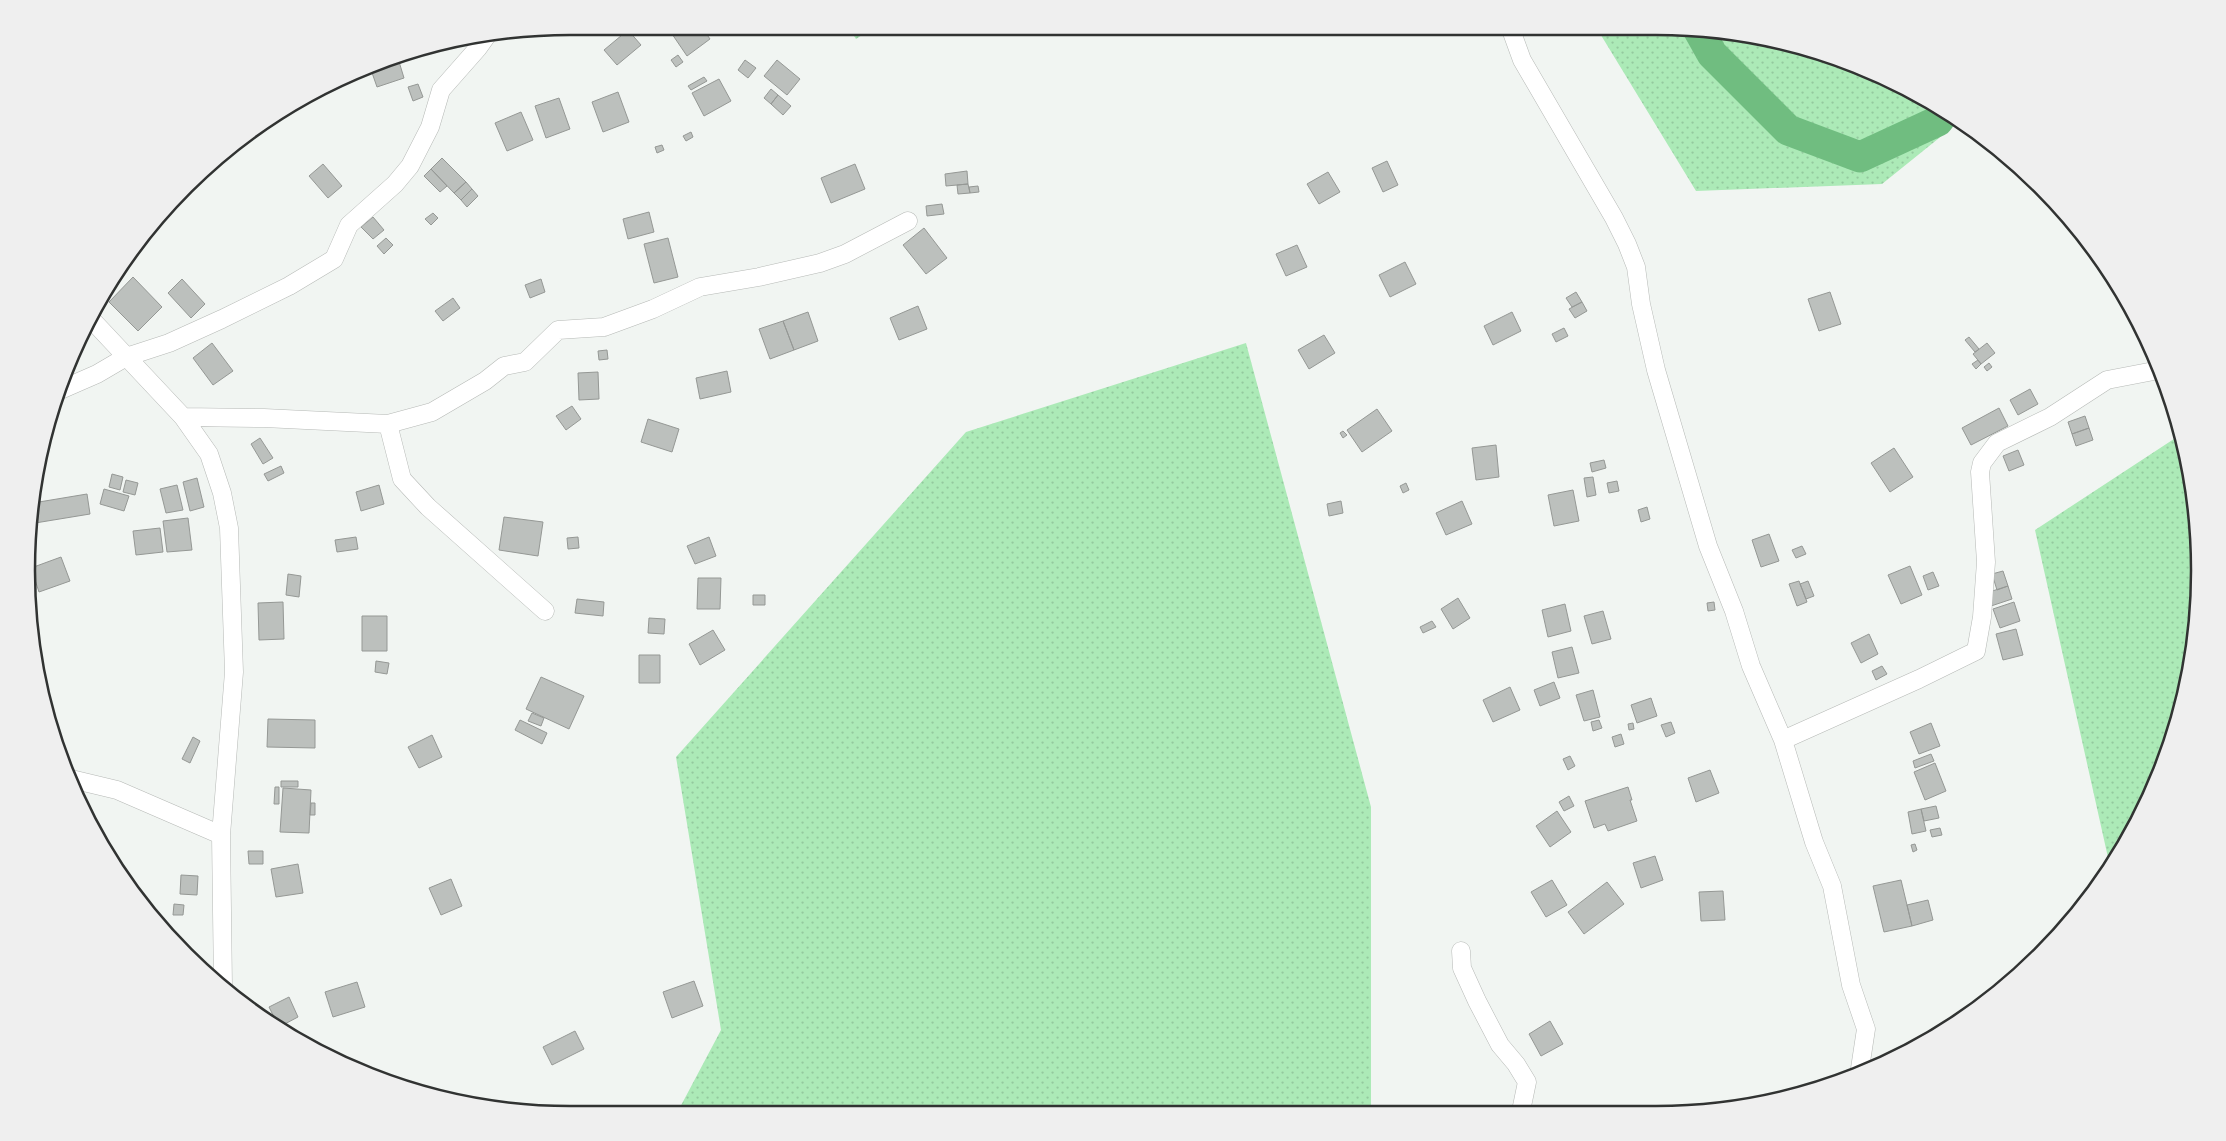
<svg xmlns="http://www.w3.org/2000/svg" width="2226" height="1141" font-family="Manrope,sans-serif">
<defs>
<pattern id="grass-dots" width="8" height="8" patternUnits="userSpaceOnUse" patternTransform="scale(1.25)"><rect width="8" height="8" fill="#aceab7"/><path d="M2 2h.1M6 6h.1" fill="none" stroke="#94c99e" stroke-width="1.8" stroke-linecap="round"/></pattern>
</defs>
<rect width="100%" height="100%" fill="#f1f5f2"/>
<path fill="url(#grass-dots)" d="M848 27H874L856 39Z
M1596 27H1691L1797 45 1896 83 1959 122 1882 184 1696 191Z
M1246 343 1371 807V1111L677 1113 721 1030 676 757 966 432Z
M2180 435 2195 500 2199 606 2181 712 2143 811 2109 862 2035 530Z"/>
<g fill="none" stroke-linecap="round" stroke-linejoin="round">
<path stroke="#70bd80" stroke-width="31" d="M1698 29 1712 54 1788 130 1860 157 1938 121 1944 112"/>
</g>
<path fill="#bcc0bd" stroke="#959895" d="M677 26H701L710 39 687 56 670 31Z
M628 30 641 45 617 65 604 50Z
M397 55 404 78 377 87 370 67Z
M678 55 683 62 676 67 671 60Z
M745 60 756 68 748 78 738 70Z
M777 60 800 79 787 95 764 76Z
M704 77 707 81 691 90 688 86Z
M719 79 731 101 704 116 692 93Z
M418 84 423 97 413 101 408 87Z
M771 89 778 95 771 104 764 98Z
M618 92 629 122 603 132 592 102Z
M778 95 791 106 783 115 771 104Z
M559 98 570 129 546 138 535 106Z
M521 112 533 140 507 151 495 123Z
M691 132 693 137 686 141 683 136Z
M662 145 664 150 657 153 655 147Z
M442 158 466 182 454 193 431 169Z
M1387 161 1398 185 1383 192 1372 168Z
M323 164 342 186 328 198 309 176Z
M855 164 865 189 831 203 821 178Z
M431 169 447 186 440 192 424 176Z
M967 171 968 184 946 186 945 174Z
M1328 172 1340 192 1319 204 1307 184Z
M466 182 472 189 461 200 454 193Z
M968 184 970 193 958 194 957 185Z
M978 186 979 192 970 193 969 187Z
M472 189 478 196 467 207 461 200Z
M942 204 944 214 927 216 926 206Z
M649 212 654 232 628 239 623 219Z
M433 213 438 218 431 225 425 219Z
M373 217 384 230 373 239 361 227Z
M924 228 947 258 926 274 903 245Z
M386 238 393 245 384 254 377 246Z
M668 238 678 277 654 283 644 244Z
M1297 245 1307 267 1286 276 1276 254Z
M1405 262 1416 284 1390 297 1379 275Z
M133 277 162 307 138 331 109 302Z
M182 279 205 304 191 318 168 293Z
M541 279 545 292 530 298 525 285Z
M1576 292 1582 302 1572 307 1566 298Z
M1830 292 1841 324 1819 331 1808 299Z
M453 298 460 308 443 321 435 311Z
M1582 302 1587 311 1575 318 1569 309Z
M918 306 927 329 899 340 890 318Z
M808 312 818 341 794 350 783 321Z
M1512 312 1521 331 1493 345 1484 326Z
M783 321 794 350 770 359 759 329Z
M1564 328 1568 336 1556 342 1552 334Z
M1324 335 1335 353 1309 369 1298 350Z
M1969 337 1979 349 1975 352 1965 340Z
M212 343 233 371 213 385 193 358Z
M1987 343 1995 353 1981 364 1973 354Z
M607 350 608 359 599 360 598 351Z
M1978 360 1981 364 1976 369 1972 364Z
M1989 363 1992 367 1987 371 1984 367Z
M727 371 731 392 700 399 696 378Z
M598 372 599 399 579 400 578 373Z
M2030 389 2038 404 2018 415 2010 400Z
M572 406 581 419 566 430 556 416Z
M1999 408 2008 426 1971 445 1962 428Z
M1377 409 1392 431 1362 452 1347 430Z
M2085 416 2089 428 2072 434 2068 422Z
M648 419 679 429 672 452 641 442Z
M2089 428 2093 440 2076 446 2072 434Z
M1343 431 1347 435 1343 438 1340 433Z
M260 438 273 458 263 464 251 444Z
M1496 445 1499 477 1476 480 1472 448Z
M1894 448 1913 477 1890 492 1871 463Z
M2018 450 2024 465 2009 471 2003 456Z
M1604 460 1606 468 1592 472 1590 463Z
M281 466 284 473 268 481 264 474Z
M112 474 123 477 120 490 109 487Z
M1593 477 1596 495 1587 497 1584 478Z
M197 478 204 507 190 511 183 482Z
M126 480 138 483 135 495 123 492Z
M1617 481 1619 491 1609 493 1607 483Z
M1406 483 1409 490 1403 493 1400 486Z
M177 485 183 510 166 513 160 489Z
M379 485 384 504 361 511 356 492Z
M104 489 129 496 124 511 100 504Z
M1573 490 1579 521 1554 526 1548 495Z
M87 494 90 514 29 524 33 503Z
M1341 501 1343 513 1329 516 1327 504Z
M1462 501 1472 524 1446 535 1436 513Z
M1647 507 1650 519 1641 522 1638 510Z
M504 517 543 522 538 556 499 550Z
M188 518 192 550 167 552 163 521Z
M160 528 163 552 136 555 133 531Z
M1769 534 1779 561 1761 567 1752 540Z
M356 537 358 549 337 552 335 540Z
M578 537 579 548 568 549 567 538Z
M709 537 716 556 695 564 687 546Z
M1802 546 1806 554 1796 558 1792 550Z
M61 557 70 581 39 592 31 568Z
M1910 566 1922 595 1901 604 1888 575Z
M2003 571 2008 586 1997 590 1992 574Z
M1933 572 1939 586 1928 590 1923 576Z
M288 574 301 576 299 597 286 595Z
M698 578H721L720 609H697Z
M1799 581 1807 602 1797 606 1789 584Z
M1808 581 1814 596 1806 599 1800 584Z
M2008 586 2012 599 1991 606 1986 593Z
M753 595H765V605H753Z
M1458 598 1470 618 1453 629 1441 609Z
M577 599 604 602 603 616 575 613Z
M283 602 284 639 259 640 258 603Z
M1714 602 1715 610 1708 611 1707 603Z
M2014 602 2020 621 2000 628 1993 609Z
M1565 604 1571 631 1548 637 1542 610Z
M1603 611 1611 639 1592 644 1584 616Z
M362 616H387V651H362Z
M649 618 665 619 664 634 648 633Z
M1432 621 1436 627 1423 633 1420 627Z
M2016 629 2023 655 2003 660 1996 634Z
M713 630 725 650 700 665 689 644Z
M1869 634 1878 654 1861 663 1851 643Z
M1572 647 1579 673 1558 678 1552 652Z
M639 655H660V683H639Z
M376 661 389 663 387 674 375 672Z
M1882 666 1887 674 1876 680 1872 671Z
M541 677 584 696 569 729 526 709Z
M1554 682 1560 698 1540 706 1534 690Z
M1510 687 1520 710 1493 722 1483 700Z
M1593 690 1600 717 1584 721 1576 695Z
M1651 698 1657 716 1637 723 1631 705Z
M532 713 544 718 541 726 528 721Z
M268 719 315 720V748L267 747Z
M520 720 547 733 542 744 515 730Z
M1599 720 1602 728 1593 731 1591 722Z
M1671 722 1675 733 1666 737 1661 725Z
M1633 723 1634 729 1629 730 1628 724Z
M1931 723 1940 746 1919 754 1910 732Z
M1621 734 1624 744 1615 747 1612 737Z
M432 735 442 757 419 768 408 747Z
M193 737 200 741 190 763 182 759Z
M1931 754 1934 761 1915 768 1913 761Z
M1570 756 1575 766 1568 770 1563 759Z
M1935 763 1946 791 1925 800 1914 772Z
M1710 770 1719 793 1696 802 1688 778Z
M281 781H298V787H281Z
M275 787H279V804H274Z
M1628 787 1632 800H1630L1637 821 1608 831 1605 824 1594 828 1585 801Z
M283 788 311 790 309 833 280 832Z
M1569 796 1574 806 1564 811 1559 802Z
M311 803H315V815H310Z
M1936 806 1939 818 1924 821 1921 809Z
M1921 809 1926 831 1912 834 1908 812Z
M1557 811 1571 832 1550 847 1536 826Z
M1940 828 1942 835 1932 837 1930 830Z
M1915 844 1917 850 1913 852 1911 845Z
M248 851H263V864H249Z
M1655 856 1663 880 1641 888 1633 863Z
M298 864 303 893 276 897 271 869Z
M181 875 198 876 197 895 180 894Z
M451 879 462 906 441 915 429 888Z
M1552 880 1567 905 1546 917 1531 892Z
M1901 880 1912 926 1884 932 1873 886Z
M1607 882 1624 904 1584 934 1568 912Z
M1723 891 1725 920 1701 921 1699 892Z
M1928 900 1933 920 1912 926 1907 905Z
M174 904 184 905 183 915H173Z
M694 981 703 1006 672 1018 663 992Z
M357 982 365 1007 333 1017 325 992Z
M289 997 298 1017 279 1027 269 1007Z
M1550 1021 1563 1044 1541 1056 1529 1034Z
M575 1031 584 1049 552 1065 543 1047Z"/>
<g fill="none" stroke-linecap="round" stroke-linejoin="round">
<defs>
<path id="minor" d="M1510 27 1522 60 1614 218 1627 244 1636 267 1641 304 1656 370 1708 546 1734 611 1751 666 1783 740 1814 842 1832 886 1851 985 1866 1029 1859 1075
M91 319 183 417 209 454 222 493 229 528 234 672 221 835 223 987
M58 391 97 374 126 357 169 343 222 319 289 286 334 259 349 225 395 184 410 166 430 127 441 90 478 48 488 34
M183 417 264 418 388 424 402 479 428 507 545 611
M388 424 432 412 485 381 504 366 525 362 558 330 604 327 653 309 700 287 759 277 820 263 845 254 908 221
M1783 740 1919 679 1976 651 1982 617 1986 562 1980 472 1982 463 1997 443 2050 417 2107 380 2159 370
M67 778 117 790 221 835
M1461 951 1462 968 1477 1001 1500 1045 1516 1064 1527 1082 1521 1111"/>
</defs>
<use href="#minor" stroke="#b6b9b6" stroke-width="19"/>
<use href="#minor" stroke="#fff" stroke-width="18"/>
</g>
<path d="M0 0H2226V1141H0ZM570 35H1656A535 535 0 0 1 2191 570V571A535 535 0 0 1 1656 1106H570A535 535 0 0 1 35 571V570A535 535 0 0 1 570 35Z" fill="#efefef" fill-rule="evenodd"/>
<path fill="none" stroke="#313332" stroke-width="2.5" d="M570 35H1656A535 535 0 0 1 2191 570V571A535 535 0 0 1 1656 1106H570A535 535 0 0 1 35 571V570A535 535 0 0 1 570 35Z"/>
</svg>
